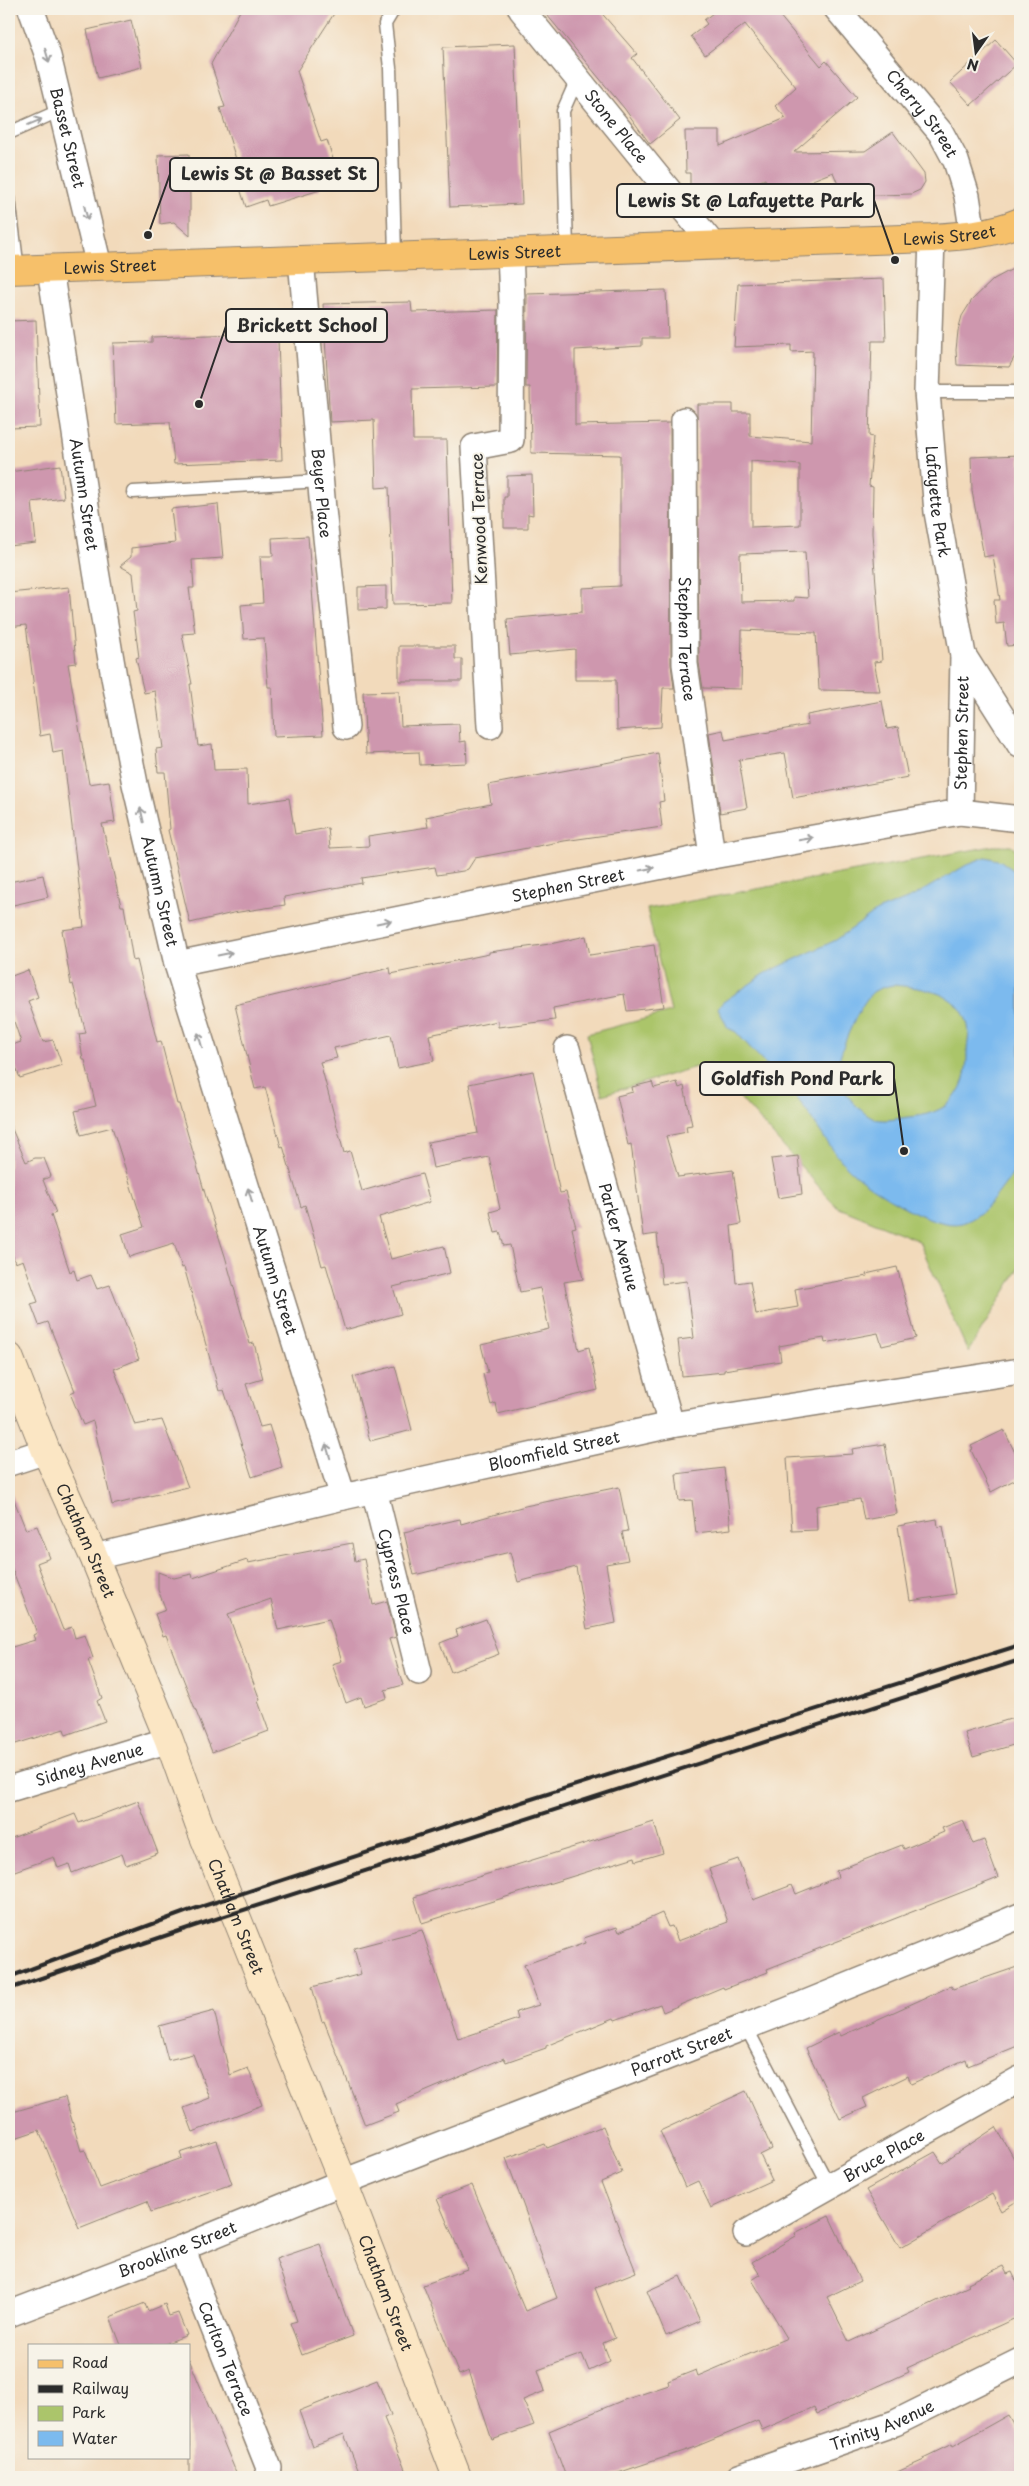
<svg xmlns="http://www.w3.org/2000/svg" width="1029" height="2486" font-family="'Playpen Sans',sans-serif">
<rect width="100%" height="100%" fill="#f7f3e8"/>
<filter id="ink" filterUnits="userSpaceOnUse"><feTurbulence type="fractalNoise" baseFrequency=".02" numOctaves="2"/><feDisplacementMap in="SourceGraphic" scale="10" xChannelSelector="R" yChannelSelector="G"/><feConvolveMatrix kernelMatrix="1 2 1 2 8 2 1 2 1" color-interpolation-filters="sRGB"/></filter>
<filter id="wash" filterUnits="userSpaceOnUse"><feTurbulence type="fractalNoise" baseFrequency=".0096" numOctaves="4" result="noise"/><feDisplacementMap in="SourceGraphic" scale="20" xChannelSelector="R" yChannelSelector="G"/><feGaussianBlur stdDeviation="1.12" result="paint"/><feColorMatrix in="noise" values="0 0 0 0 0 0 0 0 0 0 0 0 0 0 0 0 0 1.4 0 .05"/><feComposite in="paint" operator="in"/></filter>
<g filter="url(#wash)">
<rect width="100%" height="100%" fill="#f2dabb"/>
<path fill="#abc56b" stroke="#6b784b" d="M993 846H1011L1020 852V1267L968 1352 919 1241 837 1207 709 1063 602 1095 587 1034 671 1012 647 909Z"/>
<path fill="#7bbaee" stroke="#53728c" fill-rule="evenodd" d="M986 857 1001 861 1020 875V1166C1002 1184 989 1215 962 1223 935 1231 864 1186 846 1166 826 1144 812 1116 793 1093 775 1072 754 1053 736 1032L728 1028 718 1008 723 1002 766 973 836 940 877 911 912 897 970 863ZM894 985C923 988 961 992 968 1026 970 1034 967 1044 967 1052 967 1070 965 1084 954 1098 944 1111 924 1116 909 1117 898 1118 887 1122 875 1119 863 1116 838 1088 837 1075 836 1057 859 1004 873 992 879 988 887 986 894 985Z"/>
<g id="blocks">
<path fill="#ce97ae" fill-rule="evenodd" d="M241 9H337L297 71 321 142 327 140 338 175 317 182 320 190 268 206 266 200 246 207 235 173 240 172 220 108 225 107 211 64Z
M542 9H598L637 54 632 58 680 120 650 144 624 108Z
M718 9H774L821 66 826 61 857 97 794 152 865 151 893 132 924 174 925 182 920 190 911 194 850 196 842 194 833 172 772 196 765 179 731 192V201L696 202 690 195V173H686L685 131H720V146L786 118 775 106 796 87 745 24 705 55 691 36 707 24 704 20Z
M131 20 142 67 98 78 87 30Z
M996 40 1017 64 971 105 950 82Z
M515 44 522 204 450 207 443 47Z
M189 154 190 200V236L174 222 160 224 158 155Z
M1020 265V347L1009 367 957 365 956 350 958 331 962 316 972 300 994 279Z
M884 279 886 341H872L869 436 873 437 869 486 873 487 872 533 882 661 874 662 880 691 819 690 816 633 742 630 741 689 703 688 699 663 697 404H733V412H750V436L811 441 813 351 791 352V345L734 347 738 284ZM751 461 800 465V525L751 527ZM805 552 808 598 794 597V601L741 602 740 554Z
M666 290 668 338H642V346L575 350V425L670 423 671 664 674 688H663L661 727 617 730 616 680H575V649L510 655 507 619 582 612V588L620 586V455L531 453 530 387H526L527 294Z
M411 302 412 312 498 310 497 387 412 389 413 440H447L452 603 393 604 389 487 376 488 374 420 330 422 323 304Z
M36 320 40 427 9 428V321Z
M239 334V340L278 338 282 460 174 464 170 422 116 424 113 343 152 342V337Z
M1020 455V645L1007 646 1004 623 996 624 994 600H1000L993 555 984 557 972 491 971 457Z
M60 465 64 498 32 502 36 543 9 546V472Z
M532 475 533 515 528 514V528H504V497H507V476Z
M218 504 223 558 192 560 194 588H189L195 633 182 634 192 684H190L198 746 212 744 214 770 247 769 248 804 289 798 295 834 328 828 330 848 369 846 368 836 428 827 426 817 491 804 488 785 658 753 664 801 659 802 662 827 564 841 475 858 468 869 463 871 437 875 435 867 361 878 362 883 284 897 285 905 233 913 190 923 168 830 170 829 165 772H158L156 749 163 748 155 691 144 693 136 658 139 657 133 612 137 611 133 573 120 566 131 557V548L175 543 171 509Z
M308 536 323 735 274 737 272 687H268L264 638 244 639 241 605 263 603 260 556H273L272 538Z
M386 586V609L358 610V587Z
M69 587 76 663 68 664 89 784 109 781 115 822 102 824 121 906H124L133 961 137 960 157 1042 161 1041 177 1104H179L206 1197 225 1256 250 1344 254 1343 263 1379 246 1384 260 1427 269 1425 282 1467 252 1477 224 1390 219 1391 184 1267 182 1268 174 1243 129 1257 122 1234 144 1227 112 1127 81 1135 75 1111 96 1106 85 1060H83L79 1034 86 1033 73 984 71 985 62 930 84 927 63 751 53 753 50 734 40 736 26 625 9 627V593Z
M399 646H455V659H462V681H399Z
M399 691 401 726 459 724 460 742 466 741 467 763 420 765 419 752 366 754 363 692Z
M882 701 887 729 898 727 908 777 793 798 785 753 739 760 747 808 720 813 709 733 723 730 725 740 808 725 807 715Z
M43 875 48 897 9 906V882Z
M586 936 590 955 654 945 664 1007 627 1011 624 994 553 1008 555 1020 498 1027V1021L429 1035 434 1061 398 1068 391 1035 334 1048 337 1058 320 1062 344 1153 350 1151 362 1191 422 1174 430 1202 379 1217 391 1259 444 1246 450 1273 393 1287 401 1314 345 1330 326 1265 322 1266 305 1205 301 1207 283 1146 281 1147 265 1087 255 1089 235 1005 390 968 391 974 489 954V952L550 944Z
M28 970 38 997 28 1001 43 1042 53 1040 62 1065 20 1078 9 1050V1046L21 1042 9 1007V977Z
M533 1071 560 1193 566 1192 576 1227 572 1228 583 1279 564 1282 579 1350 589 1347 598 1390 498 1414 496 1403 491 1405 483 1374 488 1372 481 1345 549 1329 540 1288 520 1292 510 1245 504 1246 500 1232 495 1233 490 1212 500 1209 489 1157 433 1168 428 1142 478 1133 469 1084Z
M652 1082 654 1088 677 1082 679 1088 684 1086 692 1125 686 1126 687 1132 666 1136 678 1177 733 1170 741 1224 731 1226 736 1283 750 1281 756 1314 798 1307 795 1289 867 1276 866 1274 897 1267 916 1338 882 1346 878 1333 825 1343 824 1338 779 1346 781 1361 724 1370V1372L682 1376 678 1340 694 1338 687 1281 662 1284 657 1234 643 1236 631 1144 628 1145 617 1096 633 1092 632 1087Z
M9 1122 26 1162 35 1158H44L51 1176 43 1180 56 1213 51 1215 70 1272 74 1270 77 1280 91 1275 97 1289 110 1285 139 1359 114 1369 135 1425 162 1420 188 1487 112 1505 93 1421 83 1425 70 1393 75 1391 48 1322 39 1325 31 1304 38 1302 23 1260 15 1263 9 1244Z
M798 1156 802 1194 778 1198 771 1159Z
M395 1366 412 1430 370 1441 353 1377Z
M1004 1430 1020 1463V1477L991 1492 971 1450 973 1449 971 1446Z
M885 1444 897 1514 864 1520 860 1499 816 1506 817 1530 792 1531 787 1458 853 1454 852 1449Z
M724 1468 731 1529 696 1533 692 1500 679 1501 676 1474Z
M619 1487 628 1531 622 1532 628 1560 606 1564 616 1623 587 1629 576 1567 518 1582 510 1552 414 1575 404 1532 460 1519 461 1524 525 1506Z
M10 1490 26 1530 37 1526 50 1558 37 1563 63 1630 72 1627 75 1638 85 1635 93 1658 88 1660 102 1698 97 1701 105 1721 66 1735 64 1729 9 1746V1648L35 1640 33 1635 37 1633 9 1561Z
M937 1519 938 1527 943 1526 955 1594 910 1601 898 1526Z
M352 1543 355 1561 364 1559 373 1605 387 1601 396 1637 389 1639 403 1685 385 1690 387 1698 364 1706 361 1697 346 1703 332 1664 342 1661 329 1619 278 1630 271 1599 228 1614 260 1700 258 1701 269 1731 212 1752 166 1635 163 1636 155 1614 166 1610 158 1590V1572L174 1578 192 1574 193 1578 247 1560 248 1563Z
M486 1619 499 1654 451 1672 440 1643 458 1636 456 1630Z
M1020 1716V1743L973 1757 965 1733Z
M138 1801 158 1853 126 1865 122 1854 72 1873 69 1864 58 1868 54 1857 9 1873V1839L75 1814 79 1823Z
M963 1820 973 1844 984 1840 998 1878 767 1969 768 1972 724 1989 723 1987 663 2012 660 2004 615 2020 614 2018 546 2046V2048L506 2062 504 2058 396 2104 399 2112 365 2125 324 2021 322 2022 312 1987 361 1974 354 1948 422 1930 458 2039 518 2019 516 2012 539 2005 524 1965 585 1943 584 1938 617 1927 619 1932 662 1913 668 1927 672 1926 678 1941 728 1922 709 1869 738 1859 753 1900 792 1885 796 1894 838 1877 836 1871 902 1845 904 1849 944 1832 942 1828Z
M654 1822 663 1853 636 1861 635 1857 422 1923 414 1897Z
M1020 1966V2045L968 2066 966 2059 911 2084 908 2076 863 2098 867 2107 840 2119 806 2048 839 2032 841 2036 951 1986 953 1989Z
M214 2011 230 2075 248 2068 262 2105 193 2132 184 2108 210 2098 193 2054 168 2060 159 2026Z
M746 2091 772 2149 760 2155 772 2180 711 2208 698 2181 685 2187 660 2131Z
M65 2097 81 2151 85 2150 100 2188 182 2158 180 2153 217 2141 232 2184 151 2212 147 2201 79 2228 39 2130 9 2140V2113Z
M603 2126 622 2173 601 2182 636 2272 595 2288 615 2338 603 2343 610 2361 589 2371 582 2354 538 2370 545 2391 523 2400 534 2425 492 2440 469 2371 459 2375 423 2285 467 2269 437 2199 472 2185 525 2311 557 2298 506 2158 545 2144 547 2148Z
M996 2127 1020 2169V2199L1001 2211 992 2194 900 2248 866 2190 935 2152 942 2163Z
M829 2216 860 2281 827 2297 849 2342 969 2286 968 2283 1003 2266 1007 2274 1012 2272 1020 2289V2316L907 2368 909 2372 817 2414 814 2407 762 2430 758 2421 695 2447 606 2477H566L549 2431 621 2401 669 2385 668 2381 696 2370 698 2376 787 2338 752 2280 760 2275 752 2262 796 2236 795 2233Z
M320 2244 353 2336 302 2355 290 2323 297 2321 276 2259Z
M680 2276 700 2321 666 2336 647 2291Z
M145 2303 148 2311 165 2304 169 2316 178 2313 187 2335 162 2345H121L110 2317Z
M189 2359 238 2477H189Z
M377 2380 391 2415 384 2418 408 2477H361L344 2434 312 2446 299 2411Z
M1008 2415 1020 2436V2477H886L924 2460 923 2458 952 2444 953 2446Z"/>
</g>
</g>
<g filter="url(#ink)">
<use href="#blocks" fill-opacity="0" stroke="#8e8273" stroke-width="1"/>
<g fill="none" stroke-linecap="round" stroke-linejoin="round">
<defs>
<path id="service" d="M394 9 385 24 390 68 395 255
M9 133 61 110
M9 198 18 270
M567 249 563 111 578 77
M927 392H1020
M133 492 321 481
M746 2027 829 2186"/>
<g id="minor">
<path id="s1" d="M31 9 48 56 99 266"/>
<path id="s2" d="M521 9 713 245"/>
<path id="s3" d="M837 9 941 133 956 161 967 196 973 235"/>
<path id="s4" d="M932 238 927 392 937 512 963 655 1020 745"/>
<path id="s5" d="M301 259 323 509 346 727"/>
<path id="s6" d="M50 269 96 571 114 677 135 784 177 964 343 1497"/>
<path id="s7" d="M684 420 685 664 712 856"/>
<path d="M490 726 474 447 511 440 512 302 510 251"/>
<path id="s8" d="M960 812 963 655"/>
<path id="s9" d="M177 964 712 856 960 812 1020 819"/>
<path id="s10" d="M567 1049 671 1425"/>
<path d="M9 1463 46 1451"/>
<path id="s11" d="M374 1490 419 1672"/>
<path id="s12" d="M94 1557 343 1497 671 1425 1020 1371"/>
<path id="s13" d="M9 1789 169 1740"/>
<path id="s14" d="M746 2233 1020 2079"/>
<path id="s15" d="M182 2248 269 2468"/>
<path id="s16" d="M9 2314 182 2248 343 2182 786 2011 1020 1916"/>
<path id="s17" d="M739 2477 895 2423 1020 2361"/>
</g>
<g id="secondary">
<path id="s18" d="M9 1357 46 1451 94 1557 169 1740 199 1824 343 2182 457 2477"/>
</g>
<g id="primary">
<path id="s19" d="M9 270 932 238C962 236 992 234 1020 222"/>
</g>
</defs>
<use href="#service" stroke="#8e8273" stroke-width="15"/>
<use href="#minor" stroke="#8e8273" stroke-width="28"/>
<use href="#secondary" stroke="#8e8273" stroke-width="30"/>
<use href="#primary" stroke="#8e8273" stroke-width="30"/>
<use href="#service" stroke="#fff" stroke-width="12"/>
<use href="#minor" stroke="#fff" stroke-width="25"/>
<use href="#secondary" stroke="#fbe6c4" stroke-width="28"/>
<use href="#primary" stroke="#f6c06b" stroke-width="28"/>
<path stroke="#2b2b2b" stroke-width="4" d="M9 1977 188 1911 522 1802 1020 1645
M9 1989 194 1926 1020 1660"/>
</g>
<defs><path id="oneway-shaft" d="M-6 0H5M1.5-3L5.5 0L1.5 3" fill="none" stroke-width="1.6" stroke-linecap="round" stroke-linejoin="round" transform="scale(1.25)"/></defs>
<g stroke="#a0a0a0">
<use href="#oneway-shaft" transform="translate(47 55) rotate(73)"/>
<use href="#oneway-shaft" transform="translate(35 122) rotate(-23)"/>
<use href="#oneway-shaft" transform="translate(86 213) rotate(76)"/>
<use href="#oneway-shaft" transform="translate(142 815) rotate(-103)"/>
<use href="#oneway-shaft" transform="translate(806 839) rotate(-10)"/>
<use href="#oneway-shaft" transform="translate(647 869) rotate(-12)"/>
<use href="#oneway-shaft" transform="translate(384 922) rotate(-11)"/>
<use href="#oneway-shaft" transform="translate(225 954) rotate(-11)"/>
<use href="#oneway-shaft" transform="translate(200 1040) rotate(-106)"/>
<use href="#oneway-shaft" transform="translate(250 1195) rotate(-107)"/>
<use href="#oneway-shaft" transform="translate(328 1451) rotate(-107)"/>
</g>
</g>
<g text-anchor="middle" stroke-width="4" stroke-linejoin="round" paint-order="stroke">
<g font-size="16" fill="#2b2b2b" stroke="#f7f3e8">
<text dy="6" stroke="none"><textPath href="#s3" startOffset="135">Cherry Street</textPath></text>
<text dy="6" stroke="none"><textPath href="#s2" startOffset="151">Stone Place</textPath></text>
<text dy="6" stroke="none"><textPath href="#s1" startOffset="134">Basset Street</textPath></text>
<text dy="6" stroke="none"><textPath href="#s19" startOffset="941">Lewis Street</textPath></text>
<text dy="6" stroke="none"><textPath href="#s19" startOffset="506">Lewis Street</textPath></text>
<text dy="6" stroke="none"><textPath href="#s19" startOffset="101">Lewis Street</textPath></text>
<text dy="6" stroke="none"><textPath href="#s5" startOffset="235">Beyer Place</textPath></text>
<text dy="6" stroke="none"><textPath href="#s6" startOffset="228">Autumn Street</textPath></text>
<text dy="6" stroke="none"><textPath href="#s4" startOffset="264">Lafayette Park</textPath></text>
<text transform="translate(479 519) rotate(-92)" y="6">Kenwood Terrace</text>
<text dy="6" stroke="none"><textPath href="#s7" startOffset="219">Stephen Terrace</textPath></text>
<text dy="6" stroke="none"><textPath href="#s8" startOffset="79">Stephen Street</textPath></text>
<text dy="6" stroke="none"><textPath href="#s9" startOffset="399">Stephen Street</textPath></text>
<text dy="6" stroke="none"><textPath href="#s6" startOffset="632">Autumn Street</textPath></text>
<text dy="6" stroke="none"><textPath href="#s10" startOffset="195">Parker Avenue</textPath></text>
<text dy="6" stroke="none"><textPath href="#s6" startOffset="1038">Autumn Street</textPath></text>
<text dy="6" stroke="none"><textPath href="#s12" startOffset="472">Bloomfield Street</textPath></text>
<text dy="6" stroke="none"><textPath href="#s18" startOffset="199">Chatham Street</textPath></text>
<text dy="6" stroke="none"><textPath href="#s11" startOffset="94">Cypress Place</textPath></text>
<text dy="6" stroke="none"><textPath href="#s13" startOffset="84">Sidney Avenue</textPath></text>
<text dy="6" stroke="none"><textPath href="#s18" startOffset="604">Chatham Street</textPath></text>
<text dy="6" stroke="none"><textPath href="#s16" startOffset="722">Parrott Street</textPath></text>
<text dy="6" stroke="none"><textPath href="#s14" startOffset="158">Bruce Place</textPath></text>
<text dy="6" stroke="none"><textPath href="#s16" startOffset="180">Brookline Street</textPath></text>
<text dy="6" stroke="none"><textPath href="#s18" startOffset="1009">Chatham Street</textPath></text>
<text dy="6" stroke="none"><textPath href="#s15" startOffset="119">Carlton Terrace</textPath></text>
<text dy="6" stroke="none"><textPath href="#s17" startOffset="152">Trinity Avenue</textPath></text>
</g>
</g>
<path fill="none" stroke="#2b2b2b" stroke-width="2" d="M148 235L170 174M895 260L874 200M199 404L226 326M904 1151L894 1078"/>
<g fill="#2b2b2b" stroke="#f7f3e8" stroke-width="2">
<circle cx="148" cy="235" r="5"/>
<circle cx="895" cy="260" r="5"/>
<circle cx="199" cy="404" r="5"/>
<circle cx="904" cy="1151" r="5"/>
</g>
<g fill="#f7f3e8" stroke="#2b2b2b" stroke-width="2">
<rect x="170" y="158" width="208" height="33" rx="5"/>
<rect x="617" y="184" width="257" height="33" rx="5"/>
<rect x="226" y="309" width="161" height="33" rx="5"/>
<rect x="700" y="1062" width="194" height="33" rx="5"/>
</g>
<g font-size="18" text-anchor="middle" font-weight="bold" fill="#2b2b2b">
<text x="274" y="180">Lewis St @ Basset St</text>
<text x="746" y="207">Lewis St @ Lafayette Park</text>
<text x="307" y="332">Brickett School</text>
<text x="797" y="1085">Goldfish Pond Park</text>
</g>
<rect width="1029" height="2486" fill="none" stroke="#f7f3e8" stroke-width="30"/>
<rect x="28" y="2344" width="162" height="115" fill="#f7f3e8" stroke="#a5a39c"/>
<rect x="38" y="2360" width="25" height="8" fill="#f6c06b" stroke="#a5a39c"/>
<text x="72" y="2368" font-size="15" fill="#2b2b2b">Road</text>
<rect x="38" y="2385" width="25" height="8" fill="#2b2b2b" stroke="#a5a39c"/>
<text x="72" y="2394" font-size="15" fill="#2b2b2b">Railway</text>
<rect x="38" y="2406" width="25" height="15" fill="#abc56b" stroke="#a5a39c"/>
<text x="72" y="2418" font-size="15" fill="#2b2b2b">Park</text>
<rect x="38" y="2431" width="25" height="15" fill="#7bbaee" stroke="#a5a39c"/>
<text x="72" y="2444" font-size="15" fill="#2b2b2b">Water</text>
<g transform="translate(976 52) rotate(194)" stroke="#f7f3e8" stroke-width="4" paint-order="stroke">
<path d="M0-4L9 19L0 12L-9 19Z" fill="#2b2b2b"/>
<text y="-8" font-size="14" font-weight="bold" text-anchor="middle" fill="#2b2b2b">N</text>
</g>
</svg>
